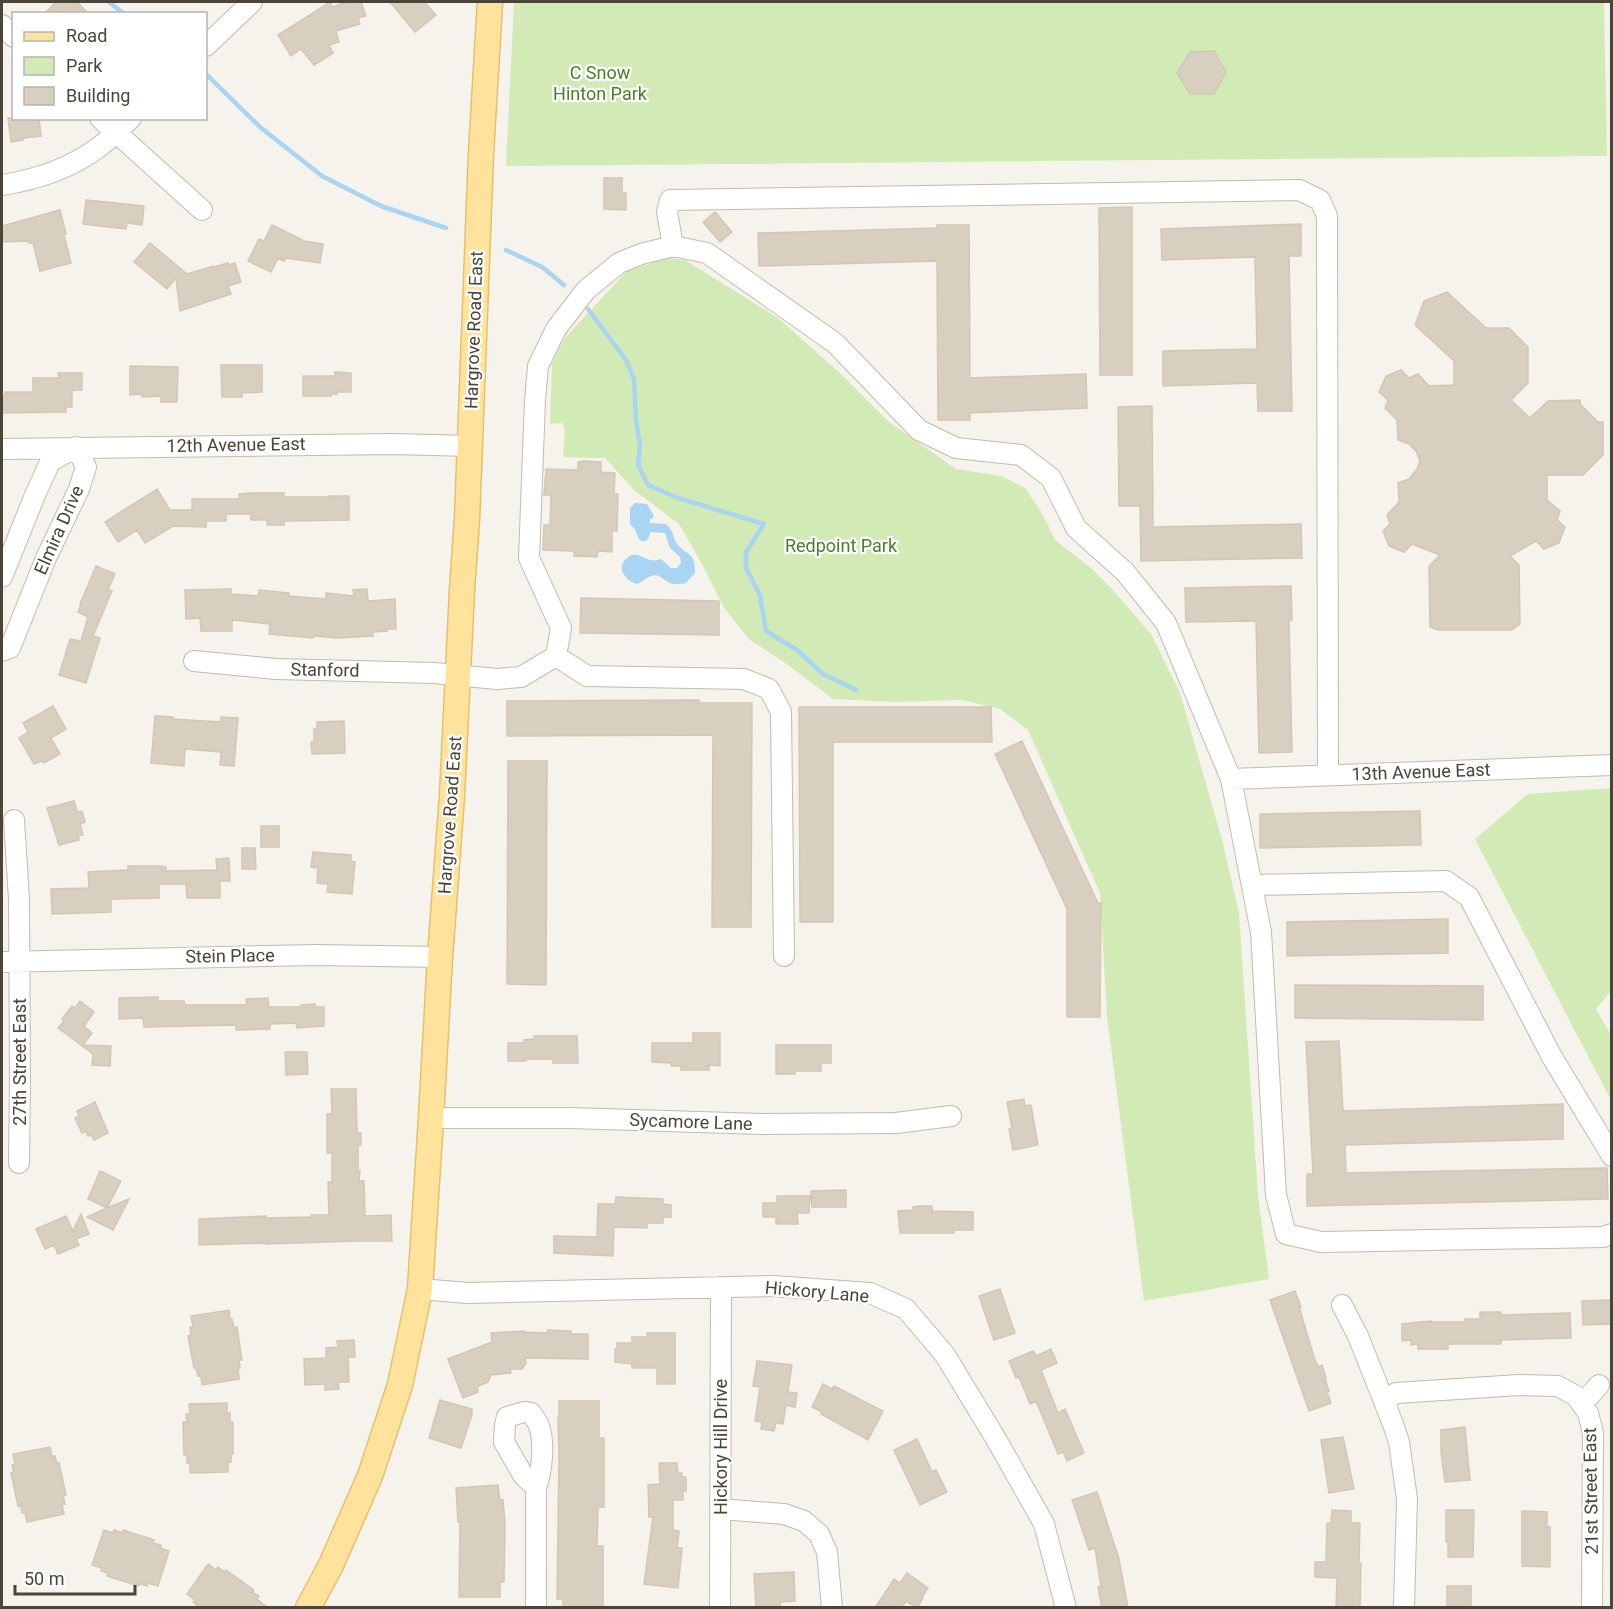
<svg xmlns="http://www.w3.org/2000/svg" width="1613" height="1609" font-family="Roboto,sans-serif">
<rect width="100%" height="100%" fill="#f6f3ec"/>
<path fill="#d2eab5" d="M514 2H1604L1607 156 506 166Z
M667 258 685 260 778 318 842 375 889 422 956 469 1001 476 1025 488 1042 513 1055 540 1092 569 1111 588 1151 634 1180 693 1222 840 1239 913 1258 1195 1269 1279 1144 1301 1107 1017 1100 893 1028 730 1000 709 962 700 894 702 833 699 784 662 750 640 724 608 702 564 679 524 634 490 605 458 563 457 565 430 562 423 550 424 552 363 564 339 627 271Z
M1611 788V991L1596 1009 1611 1035V1100L1475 839 1528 794Z"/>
<path fill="#a9d4f2" d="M635 503 647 504 654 516 652 519H650V523L666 524C675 532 672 538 678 545 689 557 695 552 695 573L686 583C681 584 675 585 670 583 663 580 660 573 651 576 646 578 642 582 637 584 626 581 615 568 627 558 636 550 642 558 650 560 654 561 657 560 661 559L671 568H677L681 563 680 557 670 548 665 533 650 532C649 538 648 542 641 541 635 536 638 529 630 525V508Z"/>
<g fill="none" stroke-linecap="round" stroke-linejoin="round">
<path stroke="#a9d4f2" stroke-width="4.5" d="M109 2 124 14
M206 74 260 127 322 176 381 206 446 228
M506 250 542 267 564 285
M588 309 626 360 634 379 636 421 640 446 638 465 648 485 678 498 764 524 746 552V568L760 595 766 631 797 650 823 674 856 690"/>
</g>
<path fill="#d8cfc1" stroke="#d3c7b4" stroke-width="1.5" d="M56 2H77L89 14H44Z
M330 2 332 7 347 2H361L366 16 358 18 360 24 336 31 339 42 329 45 333 53 314 65 301 49 291 56 278 35Z
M390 2H424L436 15 415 32Z
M1214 51 1226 72 1214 94H1190L1177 73 1190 52Z
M8 118H39L41 136 23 138V140L11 142Z
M604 178H622V193H626V210L604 209Z
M86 200 144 206 142 225 127 223 126 229 83 224Z
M1132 207V375H1100L1099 208Z
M60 210 66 234 64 235 71 263 40 271 33 243H29V241L2 242V226Z
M715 212 732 232 720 242 703 222Z
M1301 224V256H1289L1292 411H1258L1257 383 1163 386V351L1257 349 1255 257 1162 260 1161 229Z
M272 225 304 241 323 244 320 263 286 258 284 261 278 258 271 272 248 261 259 239 264 241Z
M937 225H969L970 378 1086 374 1087 408 970 413V420H938L937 261 759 266 758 233 937 228Z
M150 243 187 274 213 266 214 267 228 263 229 265 235 263 241 282 228 286 231 294 180 311 176 278 167 289 134 262Z
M1447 292 1486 328H1509L1528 347V383L1511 400 1530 418 1548 401 1580 400 1581 405 1598 422H1603V455L1583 475H1547V500L1560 511 1557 520 1565 527 1559 543 1544 549 1536 541 1510 556 1519 565 1520 624 1512 630H1438L1430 627 1429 566 1440 555 1412 544 1404 552 1389 546 1383 531 1390 524 1387 515 1399 502 1398 483 1409 479 1417 469 1420 461 1416 451 1409 444 1398 440 1397 420 1385 408 1388 400 1379 392 1386 376 1401 370 1409 378 1418 374 1429 386 1454 385V361L1415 325 1424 301Z
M221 365H262V392L242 393V397H222Z
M130 366 178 367 177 402H161V396L142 397V394L130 395Z
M335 372 351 373V392H337V394H331V396H303V376H335Z
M58 373H82V390H72V407H66V412L2 413V396H5V392H33V378H59Z
M1152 406 1153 527 1301 524 1302 558 1141 561 1140 506H1119L1118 407Z
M583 461 601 462V472L615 473 614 494H618L617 531H612V552L598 551 597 557 574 556V551L543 550 544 525H550L551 495H544L546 469 578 470V462Z
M157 489 170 510H192V499H239V494L250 493H284V497H331L330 496H349V520L284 521V525H267V520H251V514H226V521H206V527L173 526 145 543 137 530 118 542 105 522Z
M96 566 115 574 108 590 112 591 93 636 100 638 86 683 59 675 70 639 81 641 88 617 78 612 81 604H80Z
M1291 586 1292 620H1289L1292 752 1259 753 1256 621 1186 622 1185 588Z
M231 589V594L258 596 259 590 289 593V596L326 599V593L354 596 353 590 367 589 368 601 395 599 396 629H387V631L373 632V636L337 638 314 636 313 638 269 634 270 624 232 620V631H201L200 618 186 619 185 590Z
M581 598 719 601V635L580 633Z
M699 700V703H752L751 927H712L713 735 507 736V701Z
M53 706 66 729 51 738 60 754 44 763 42 761 34 764 19 738 28 732 23 723Z
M799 707H991L992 742H833V922H800Z
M155 716 173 717V719L221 722V717L238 718 234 766 220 765 221 752 185 749 184 766 151 763Z
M344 721 345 753 312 754 311 742H314V729H317V722Z
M1022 741 1098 903H1101L1100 1017H1067V909L995 754Z
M508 761H547L546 985 507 984Z
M74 801 77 812 82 811 85 822 80 824 83 835 78 836 79 840 59 845 47 808Z
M1420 811 1421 845 1260 848V814Z
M261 826H279V847H261Z
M242 848H255L256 869H242Z
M313 852 351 855V861L355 862 352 894 327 892 328 884 317 883 318 868 311 867Z
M229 858 230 881H220V898H187L186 884H159V898L111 899V912L52 914 51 889 89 888 88 872 128 870V866H160L166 867V871L217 870 216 859Z
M1448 919V953L1287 956V922Z
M1295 985 1483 986V1020L1295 1018Z
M158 997V1001H184L185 1005H247L246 999 268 998 269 1007H301V1005L315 1004V1007H324V1026L297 1028 296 1023 270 1024V1029L236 1030V1025L144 1027 143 1018 119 1019V998Z
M80 1001 94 1012 84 1026 92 1033 83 1045 111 1046 110 1066 92 1065 93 1054 58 1028 64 1021 62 1019 72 1006 75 1008Z
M693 1033H720V1066L709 1065V1070H681V1066H671V1063L652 1062V1043H693Z
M534 1036H577L578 1063H553V1059H526V1061H508V1043H524V1040L534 1039Z
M1339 1041 1343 1111 1563 1104V1139L1345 1145 1346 1173 1607 1168 1608 1199 1307 1206V1174H1313L1306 1042Z
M776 1045H831V1063H821V1071H795V1074H776Z
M285 1052H307L308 1074 286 1075Z
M331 1089H356L357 1133H361V1145H358V1171H360L359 1181H364L365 1216 391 1215 392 1241H356L266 1244V1243L199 1245V1219L266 1216V1218L311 1217V1215H329L328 1182H332V1153H327V1114H332Z
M1024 1099 1025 1106 1031 1105 1038 1145 1013 1150 1009 1129 1012 1128 1007 1102Z
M95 1102 108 1133 94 1140 91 1135 88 1136 86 1131 82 1133 75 1118 79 1116 77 1111Z
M100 1171 121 1181 107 1208 129 1199 113 1230 87 1217 107 1208 88 1199Z
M846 1190V1207H812L811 1191Z
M777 1196H810L809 1213H797L798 1224H776V1217H763V1203H777Z
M616 1197 663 1199V1204L671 1205V1217H663V1223H647V1228L614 1227 613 1256 554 1253V1236L597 1237 598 1204H615Z
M920 1206H932V1211L973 1212V1230H954V1233H900L898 1211 913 1210V1207Z
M81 1214 89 1234 76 1239 79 1245 58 1254 54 1245 45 1249 36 1229 66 1216 73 1231Z
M1000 1289 1015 1333 994 1340 979 1296Z
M1295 1291 1301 1307H1299L1313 1354 1318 1367 1322 1365 1326 1378 1325 1379 1329 1391 1327 1392 1331 1403 1309 1411 1270 1300Z
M1611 1300V1324L1583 1325 1582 1301Z
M229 1310 230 1320 232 1319 234 1328 237 1327 242 1360H239L240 1368 238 1369 239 1379 202 1385 201 1375 198 1376 196 1368H194L188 1336 191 1335 190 1327H193L191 1316Z
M1480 1312H1501V1315L1570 1313 1571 1338 1501 1340V1344H1448V1349H1418V1344L1411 1345V1340L1402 1341V1324L1431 1321V1322H1465V1319H1480Z
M548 1330 571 1331V1334H588V1359L525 1358 526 1363 522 1369H510L511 1373 491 1375 488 1382 477 1387 478 1392 463 1398 448 1359 492 1342 491 1333 524 1331V1332L548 1333Z
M647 1333H675V1384H657V1368H632V1364L615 1362V1349H617V1343H632V1337H647Z
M354 1340 355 1357H348L349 1382H338L339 1389 325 1390V1384L305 1385 304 1359 326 1358V1348L338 1347 337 1341Z
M1051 1349 1057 1363 1041 1370 1058 1413 1065 1409 1084 1453 1067 1461 1063 1452 1058 1454 1036 1401 1030 1404 1019 1377 1016 1378 1009 1361 1033 1351 1036 1356Z
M757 1361 792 1365 788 1392 797 1393 795 1407 786 1405 783 1424 776 1423 774 1431 761 1429 762 1422 755 1421 760 1387 753 1386Z
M823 1384 832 1389 834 1386 883 1411 868 1440 821 1414 822 1412 812 1407Z
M440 1400 472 1409V1415L461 1448 429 1438Z
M559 1401H599V1438H604V1507H598L597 1546H603V1608H563V1599H557L559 1456 558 1417H559Z
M227 1403V1413H230V1422H233V1454H231V1462H228V1472L190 1473V1463H187V1455H184L183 1422H187L186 1414H190L189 1404Z
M1465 1427 1470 1480 1445 1482 1441 1452V1430Z
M1343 1437 1354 1489 1329 1493 1321 1440Z
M917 1439 932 1472 936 1470 947 1492 920 1505 894 1450Z
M50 1447 52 1456H55L57 1464 59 1463 66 1495 63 1496 65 1504 62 1505 64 1514 27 1522 25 1512 22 1513 21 1505 18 1506 11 1473H14L12 1465 15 1464 13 1454Z
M659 1463H677L678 1473H682V1477H686V1491H683V1500H673V1530L679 1531 677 1548H682L678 1588 644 1584 653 1517H649L648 1485 660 1484Z
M498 1485 500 1500H503L505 1525 504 1582H500V1597H459L460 1522H458L456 1488Z
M1097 1492 1119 1559 1128 1608H1102L1098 1587H1101L1095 1548 1089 1550 1072 1500Z
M1332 1510 1351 1511V1523H1360L1359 1563H1361L1360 1608H1336L1337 1578 1315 1577V1562H1326L1327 1523H1331Z
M1446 1510H1474L1473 1557H1448V1542H1446Z
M1522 1511 1547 1512V1527H1550V1567L1522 1566Z
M104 1530 113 1533 114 1530 122 1533 123 1530 154 1540 153 1543 161 1545 160 1548 169 1551 158 1586 148 1583 147 1586 139 1583V1586L107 1576 108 1573 101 1571 102 1568 92 1565Z
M208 1564 216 1570 218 1567 225 1572 226 1570 254 1590 252 1592 259 1596 257 1599 268 1608H200L193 1602 195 1600 187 1594Z
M794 1572 795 1601 780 1602 781 1608H756L754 1574Z
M907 1573 928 1588 922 1597 923 1598 917 1608 906 1601 902 1608H875L894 1579 900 1583Z
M1447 1586H1471V1608H1447Z"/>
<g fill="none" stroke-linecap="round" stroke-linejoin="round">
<defs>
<path id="minor" d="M2 25 14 37
M206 46 252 2
M100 118 202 210
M2 185C34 180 68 169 95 150 108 141 119 130 131 118
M673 246 667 212 670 200 1299 190 1320 200 1327 216 1328 775
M2 449 393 444 470 446
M2 577 35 495 50 462 76 447 86 467 79 489 46 558 10 648 2 651
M556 656 587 676 744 679 769 689 781 712 784 956
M194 661 276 669 434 673 497 679 521 677 556 656 561 628 529 558 535 401 538 366 556 329 586 290 619 263 641 254 673 246 707 253 835 343 919 430 956 448 1021 455 1051 478 1076 528 1125 572 1166 623 1231 779 1261 932 1276 1195 1286 1234 1321 1242 1603 1237 1612 1234
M1231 779 1612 765
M14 820 19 899 20 1081 19 1163
M1252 885 1446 881 1469 897 1552 1057 1612 1156
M2 962 315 955 440 957
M431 1118H569L762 1124 896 1123 951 1116
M420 1289 468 1293 773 1286 870 1293 906 1309 945 1355 996 1439 1044 1524 1066 1608
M1342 1305 1358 1336 1393 1424 1399 1442 1407 1499 1404 1608
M1384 1401 1396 1393 1519 1385 1558 1386 1576 1396 1588 1413 1593 1433 1592 1608
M1582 1404 1599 1385
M524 1412 531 1413C534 1417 537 1421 539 1426 545 1443 542 1471 536 1488L523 1475 504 1442 505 1425 507 1417Z
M536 1488V1608
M721 1509 784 1514 804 1521 819 1534 827 1552 832 1608
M720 1608 721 1287"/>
<path id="major" d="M308 1608 331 1565 370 1476 400 1385 420 1289 431 1118 440 957 452 796 462 590 467 519 481 153 490 2"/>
</defs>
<use href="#minor" stroke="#c2bbae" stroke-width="22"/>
<use href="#major" stroke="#e6c16a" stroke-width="27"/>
<use href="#minor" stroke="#fff" stroke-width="20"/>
<use href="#major" stroke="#ffe39c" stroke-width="24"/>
</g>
<g text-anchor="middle" stroke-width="4.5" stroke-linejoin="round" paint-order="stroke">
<g font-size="18" fill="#4a7f2a" stroke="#fff">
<text x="600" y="79">C Snow<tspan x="600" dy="21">Hinton Park</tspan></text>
<text x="841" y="552">Redpoint Park</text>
</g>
<g font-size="18" fill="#4b4439" stroke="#fff">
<text transform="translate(474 330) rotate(-88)" y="6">Hargrove Road East</text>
<text transform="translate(236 445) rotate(-1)" y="6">12th Avenue East</text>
<text transform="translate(59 530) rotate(-66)" y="6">Elmira Drive</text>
<text transform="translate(325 670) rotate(1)" y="6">Stanford</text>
<text transform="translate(1421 772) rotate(-2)" y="6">13th Avenue East</text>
<text transform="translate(450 815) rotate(-86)" y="6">Hargrove Road East</text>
<text transform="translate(230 956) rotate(-1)" y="6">Stein Place</text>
<text transform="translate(20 1062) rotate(-90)" y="6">27th Street East</text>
<text transform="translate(691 1122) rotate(2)" y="6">Sycamore Lane</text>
<text transform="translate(817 1292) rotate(5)" y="6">Hickory Lane</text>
<text transform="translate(721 1447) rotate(-90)" y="6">Hickory Hill Drive</text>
<text transform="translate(1591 1491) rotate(-91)" y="6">21st Street East</text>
</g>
</g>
<rect width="1613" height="1609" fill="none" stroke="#4b4439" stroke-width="6"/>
<rect x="12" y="12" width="195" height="108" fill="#ffffff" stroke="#b7b4b0" stroke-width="1.5"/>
<rect x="24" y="32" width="30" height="9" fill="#ffe39c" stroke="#b7b4b0" stroke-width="1.5"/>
<text x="66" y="42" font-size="18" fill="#4b4439">Road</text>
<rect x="24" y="57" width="30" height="18" fill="#d2eab5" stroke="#b7b4b0" stroke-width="1.5"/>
<text x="66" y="72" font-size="18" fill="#4b4439">Park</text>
<rect x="24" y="87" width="30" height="18" fill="#d8cfc1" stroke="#b7b4b0" stroke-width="1.5"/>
<text x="66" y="102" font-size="18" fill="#4b4439">Building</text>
<path d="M15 1585v9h120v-9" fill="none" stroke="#4b4439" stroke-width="3"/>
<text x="24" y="1585" font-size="18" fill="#4b4439" stroke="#ffffff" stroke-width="4.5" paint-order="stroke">50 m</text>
</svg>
